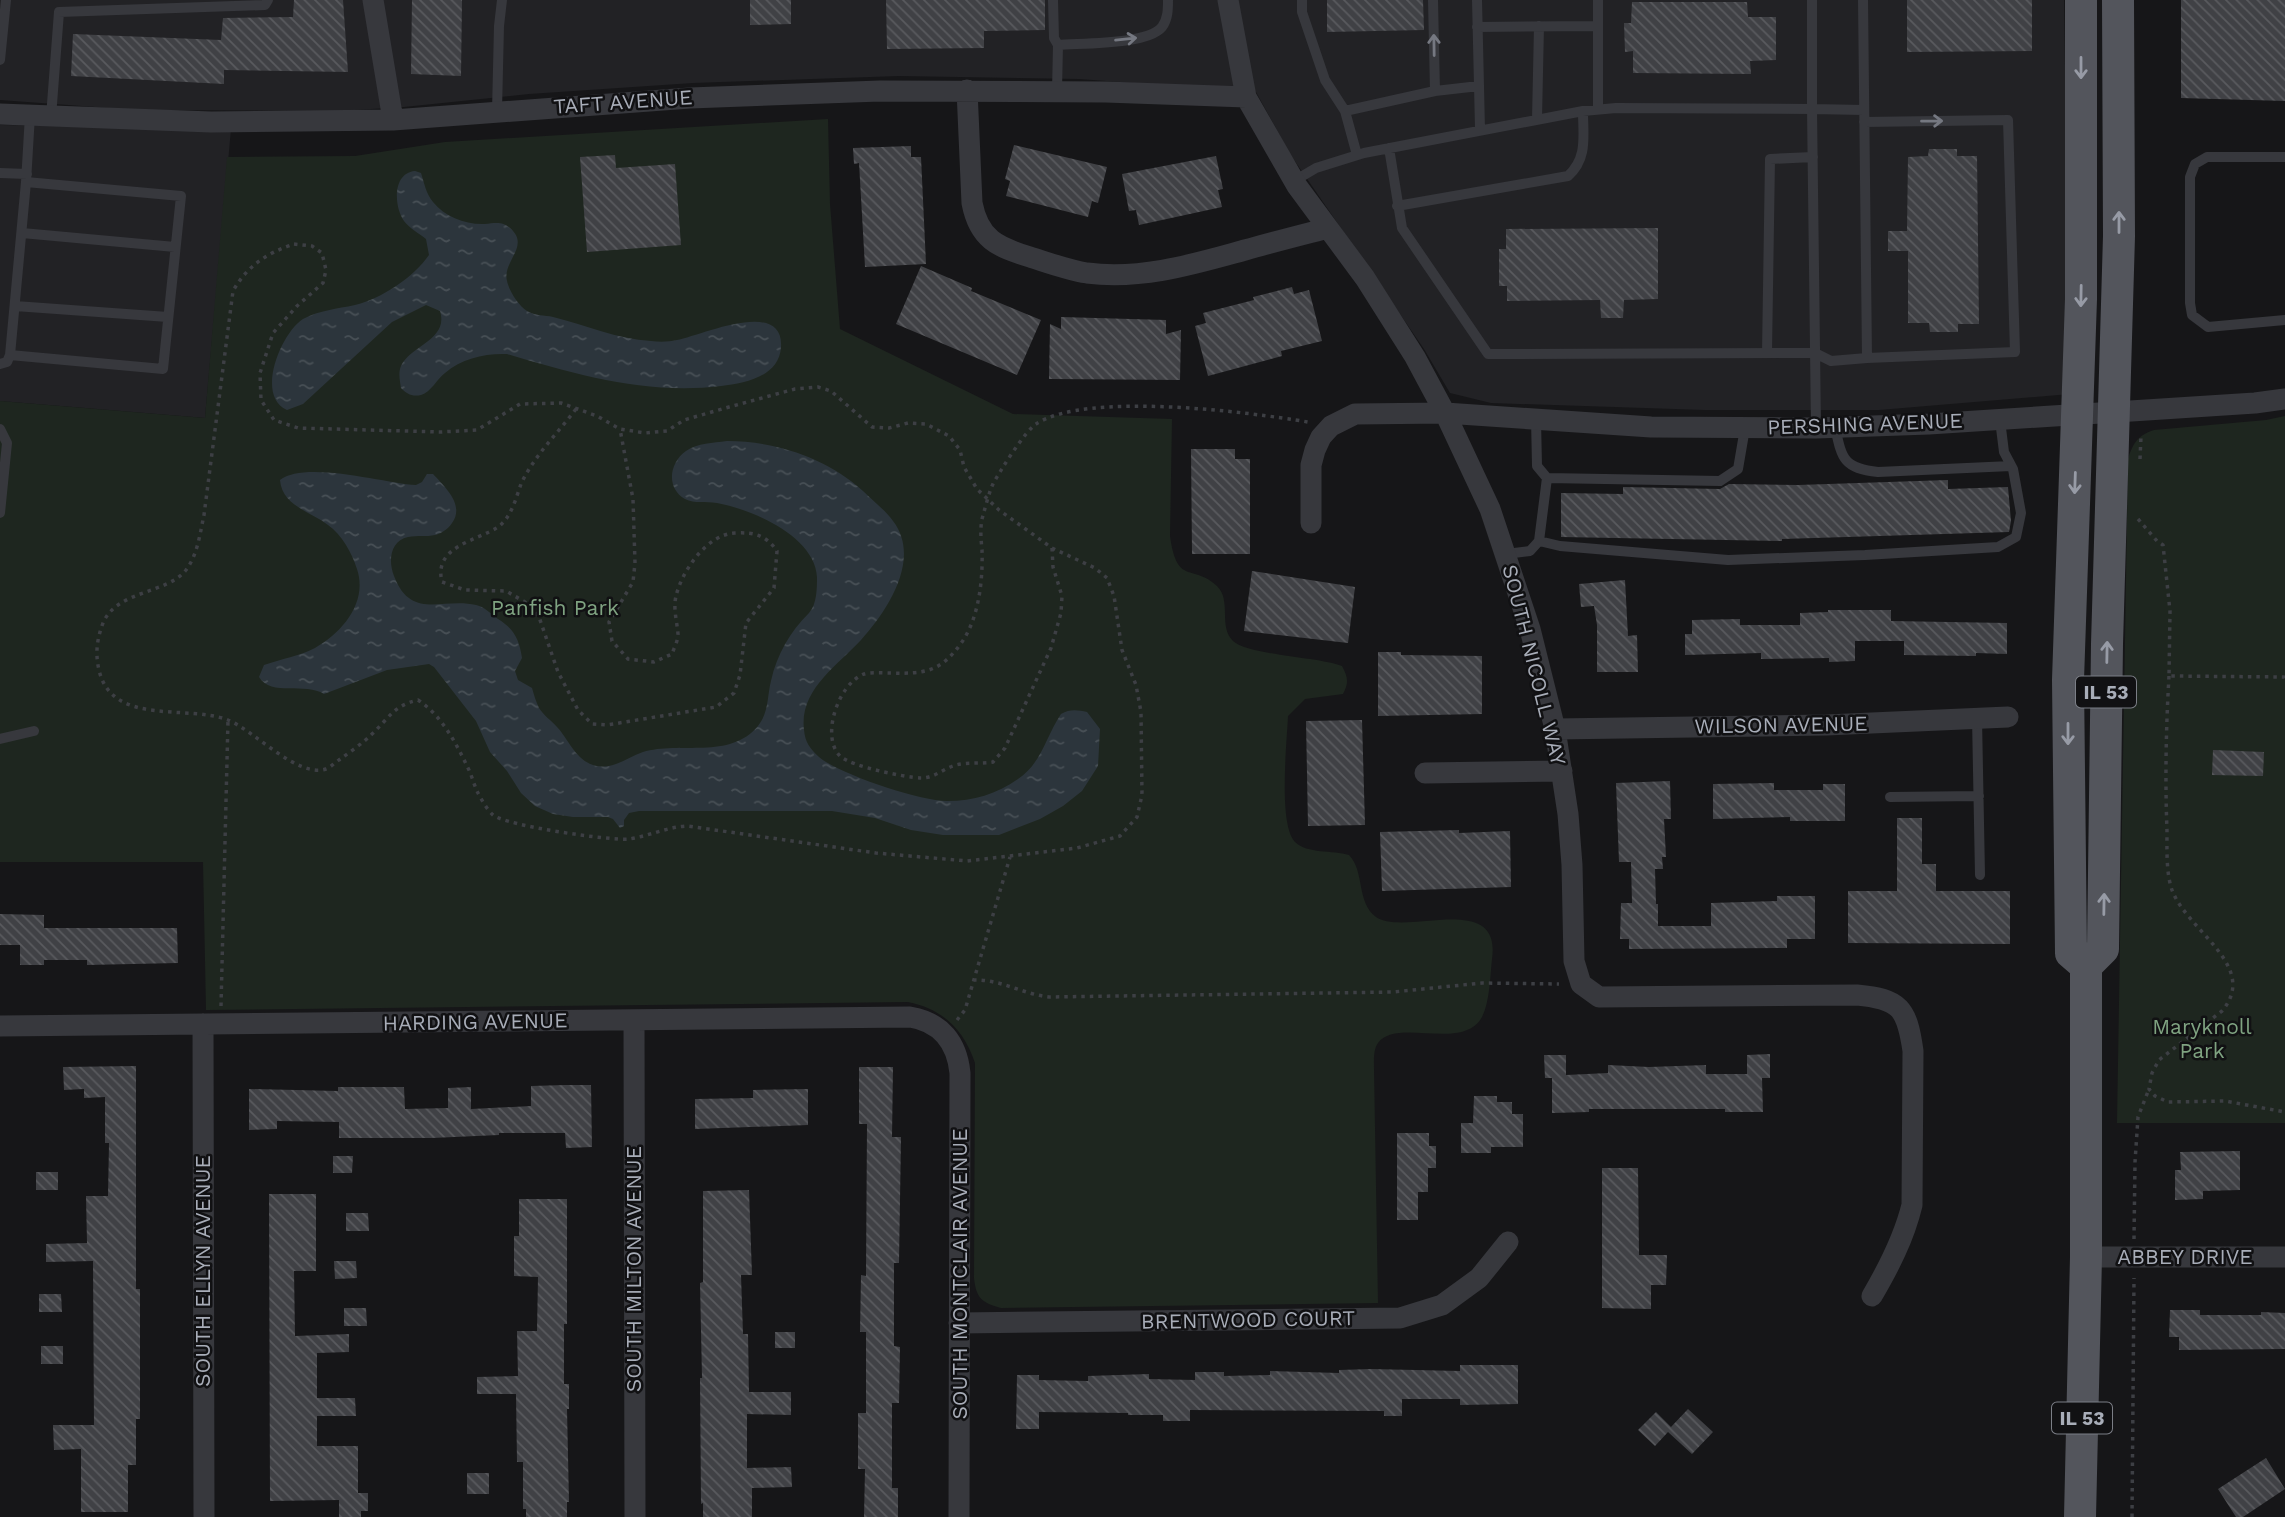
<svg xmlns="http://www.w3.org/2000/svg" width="2285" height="1517" font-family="'Work Sans',sans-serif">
<defs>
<pattern id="water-ripples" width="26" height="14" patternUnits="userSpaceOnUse" patternTransform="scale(1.75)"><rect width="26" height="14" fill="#2c353c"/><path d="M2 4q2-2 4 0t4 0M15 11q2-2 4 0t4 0" fill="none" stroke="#485056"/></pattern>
<pattern id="building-back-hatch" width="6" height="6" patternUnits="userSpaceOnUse" patternTransform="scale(1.75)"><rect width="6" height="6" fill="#404145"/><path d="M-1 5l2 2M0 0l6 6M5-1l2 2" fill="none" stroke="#595a5e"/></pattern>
</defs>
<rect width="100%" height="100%" fill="#161618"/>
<path fill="#222225" d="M0 0H2064L2070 394 1879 410H1705L1491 403 1450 393 1424 349 1290 154 1256 92 1079 79 899 76 693 83 529 94 404 107 339 111 136 110 0 100Z
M0 125 231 129 205 418 0 401Z"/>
<path fill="#1e261f" d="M828 119 830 204 840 329 1013 414 1172 419 1170 536C1177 587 1193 563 1217 586 1232 601 1218 626 1233 641 1248 655 1318 657 1342 666 1348 677 1349 683 1343 694L1305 699 1288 716C1287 742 1278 824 1295 842 1307 854 1333 850 1349 855 1365 871 1356 902 1376 917 1404 937 1502 890 1492 959 1490 977 1490 1001 1482 1017 1463 1052 1397 1017 1378 1043 1373 1050 1374 1061 1374 1069L1378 1303 1001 1308C982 1303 976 1298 974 1278L975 1063C964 1030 943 1009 908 1002L206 1010 203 862H0V401L205 418 227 157 355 156 445 142Z
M2285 416V1123H2117L2128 459C2133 443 2138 435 2154 430L2266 420Z"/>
<path fill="url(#water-ripples)" d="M415 171 421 173C424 182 426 194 433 202 445 217 466 225 485 224 495 223 502 221 510 228 531 246 502 261 507 281 509 291 519 306 527 311 535 316 544 315 553 317 585 325 617 339 651 341 659 342 669 342 677 340 700 336 784 297 781 347 779 377 745 383 721 386 647 395 577 375 507 354 486 353 462 358 445 373 437 379 431 392 421 395 412 397 407 394 401 388 400 381 398 373 401 366 411 345 449 340 440 311L426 305 392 322 303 404 287 410C255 396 281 333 303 319 320 310 337 309 355 305 381 299 414 277 429 255L426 239C420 234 409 228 404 221 394 207 392 173 415 171Z
M727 441C775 441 827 458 863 491 873 501 885 510 893 521 922 559 887 611 861 640 837 666 799 690 804 730 805 742 810 749 819 757 839 774 922 802 948 801 973 801 997 794 1018 779 1042 763 1046 736 1061 714 1070 709 1077 710 1087 712L1100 729 1098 766 1082 791 1063 806 1040 819 999 835H943L911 830 875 818 832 811H639L629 813 624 820V826L620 828 613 819 608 817H573L553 814 535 806 521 793 507 771 490 752 476 721 434 667 429 664 387 670 324 694C306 682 271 697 259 677L264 665C281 659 300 656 315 648 343 632 368 602 357 569 352 553 342 535 328 525 310 511 282 506 280 480 305 460 384 483 416 485L422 482 427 474H433C445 487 465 505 452 523 448 529 442 533 435 535 426 537 417 535 408 537 390 541 388 561 394 576 411 621 443 597 476 605 485 607 491 614 498 619 514 629 519 639 522 658L515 671 518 680 532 688C534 695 536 702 539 708 544 716 551 720 557 727 569 740 575 759 593 765 612 771 626 758 643 752 680 741 730 760 758 726 769 712 767 697 771 681 777 654 790 632 809 613 817 604 817 588 817 577 815 536 751 509 717 503 706 501 695 504 685 499 666 488 669 463 686 451 698 443 713 443 727 441Z"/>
<path fill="url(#building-back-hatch)" d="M294 0H343L348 72 224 70V84L71 76 73 34 221 40 223 18 293 17Z
M412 0H462L461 76 411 74Z
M750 0H791V24L750 25Z
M886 0H1045V30L984 31V48L887 49Z
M1327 0H1423L1424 30 1327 32Z
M1907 0H2032V51L1907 52Z
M2181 0H2285V101L2181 98Z
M1632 2H1747L1748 17H1776V60L1750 61 1751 74 1633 73V51L1625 52 1624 23H1631Z
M1014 145 1107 167 1098 203 1092 201 1088 217 1006 196 1010 181 1005 179Z
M911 146V157H921L926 264 865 267 859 163 854 164 853 148Z
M1929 149H1957V156H1977L1979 324H1958V332H1930L1929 323H1908V251H1888V231H1907L1908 157 1928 156Z
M615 155 616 168 675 164 681 245 587 252 580 157Z
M1216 156 1223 189 1218 190 1222 207 1139 225 1136 210 1129 211 1122 174Z
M1658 228V299L1624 300 1623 318H1601L1600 300 1507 301V286H1499V249H1506V229Z
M921 266 972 288 971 291 1041 320 1017 375 896 324Z
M1292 287 1294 294 1309 290 1322 341 1281 351 1282 356 1208 376 1195 326 1206 323 1203 313 1254 300 1253 297Z
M1061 317 1166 320V334L1181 330 1180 380 1049 379 1050 324 1061 329Z
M1191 449H1235V459H1250V554H1192Z
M1948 480V489L2008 487 2011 521 2009 532 1782 539V541L1561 537V493L1623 494V487L1720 489 1729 484 1798 485Z
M1252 571 1355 587 1348 643 1244 631Z
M1625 580 1628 636 1637 635 1638 672H1597V625L1594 606 1581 607 1579 584Z
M1828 610H1891V621L2007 623V654L1976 653V656L1904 655V641H1855V661L1829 662V658L1761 659V653L1685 655V634H1692V620L1740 619V625H1800V613L1828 612Z
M1378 652H1401V655L1482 656V714L1378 716Z
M1362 720 1365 825 1308 826 1306 721Z
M2213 750 2264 752 2263 776 2212 775Z
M1670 781 1671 819H1664L1666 857H1662L1663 869H1655L1656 904H1658V926H1711V903L1777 901V896H1815V939H1787V948L1629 949V939H1620L1621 903H1632L1631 862H1619L1616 783Z
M1774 783V790H1823V784H1845V821H1790V817L1713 819V784Z
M1897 818H1922V864H1936V891H2010V944L1848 943V891H1897Z
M1459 830V833L1510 831 1511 887 1382 891 1380 832Z
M0 914 44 915V928H177L178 963 87 965V960H44V965H20V945H0Z
M1770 1054V1078H1762L1763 1112H1725V1109H1589V1112L1552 1113V1078H1545L1544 1055H1566V1075L1608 1073V1065L1649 1067 1706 1065V1074H1747V1055Z
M136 1066V1289H140V1419H136V1465H128V1512H81V1449L54 1450 53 1425H94L93 1261 46 1262V1244L87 1243 86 1196H108L109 1143H105V1097L84 1098V1089L64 1090 63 1067Z
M859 1067H893L892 1137H901L899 1263H894V1346L900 1347 899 1403H892V1488H898V1517H864L865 1469H858V1413H866V1332H860L861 1275 866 1276 867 1124H859Z
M565 1085H591L592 1147 566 1148 565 1133H499V1135L432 1138H339V1122L277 1121V1129L249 1130V1089L338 1091V1087H404L405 1109 448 1108V1088L471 1087V1109L531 1106V1086Z
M808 1089V1125L695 1129V1099L753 1098V1090Z
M1474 1096H1497V1102H1512V1114H1523V1147H1491V1153H1461V1123H1473Z
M1397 1133H1429V1146H1436V1168H1428V1192H1418V1220H1397Z
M2240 1151V1190L2203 1191V1199L2175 1200V1170H2181L2180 1152Z
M333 1156H353L352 1173H333Z
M1602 1168H1638L1639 1255H1667L1666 1285H1651V1309L1602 1308Z
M36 1172H58V1190H36Z
M749 1190 752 1275H741L743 1334H748L749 1392H791V1415L747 1414V1468L791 1467 792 1487 752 1488V1517H703V1503L701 1504 700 1378H702L700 1283 703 1282V1191Z
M269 1194H316V1271H294L295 1336 349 1334V1352L317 1353V1398H355L356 1416H317V1446H358V1493H368V1511H361V1517H339V1500L270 1501Z
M519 1199H567V1324H564V1384H569V1409H567L569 1502H567V1517H526V1509H523V1462H517L516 1394H477V1377L518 1376 517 1331H537L538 1277 514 1276V1236H519Z
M346 1213H368L369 1231H346Z
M334 1261H356L357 1278 335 1279Z
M39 1294H61L62 1312H39Z
M344 1308H366L367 1326H344Z
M2170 1310H2200V1315H2261V1312L2285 1313V1349L2179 1350V1337H2169Z
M775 1332H795V1348H775Z
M41 1346H63V1364H41Z
M1460 1365H1518V1404L1460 1405V1399H1402V1416H1384V1411L1190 1410V1421H1163V1415H1128V1413L1039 1412V1429H1016L1017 1375H1039V1380L1088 1381V1376L1149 1374V1379L1195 1380V1372H1224V1376L1270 1375V1371L1339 1373V1370L1371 1369 1460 1371Z
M1688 1409 1713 1432 1692 1454 1668 1432 1655 1446 1638 1430 1656 1412 1671 1427Z
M2266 1458 2285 1489 2243 1517H2236L2218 1489Z
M467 1473H489V1494H467Z"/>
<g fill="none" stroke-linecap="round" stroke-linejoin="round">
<path stroke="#3d3f44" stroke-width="3.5" stroke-dasharray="3.5 5" stroke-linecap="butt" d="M294 244 312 246 322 253 326 270 323 283 297 306 273 333 260 373 261 400 274 420 298 428 440 432 477 430 520 404 561 403 597 416 620 429 645 433 667 431 684 420 729 407 795 389 818 387 831 391 872 427 889 428 908 423 926 424 949 436 960 450 964 467 977 489 999 510 1052 548 1095 568 1107 578 1114 596 1122 650 1136 685 1141 712 1142 795 1137 817 1120 836 1077 848 967 861 876 853 687 826C667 827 649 836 629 839 611 841 507 826 493 815 488 811 481 799 478 793 474 785 472 776 468 768 456 743 442 716 418 700 393 706 390 717 372 734 363 743 350 752 339 760 335 762 330 768 326 769 297 778 255 731 228 720 188 704 112 727 99 670 95 653 97 639 103 623 117 590 167 594 186 570 198 554 200 533 204 515L233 291C247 266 267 253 294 244Z
M576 409C557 434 534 456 521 484 516 498 511 518 498 527 477 541 433 546 442 582L465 590 506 591 525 602 539 617 558 672 578 710 592 724 607 725 716 707 734 693 740 675 746 623 774 588 777 551C766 535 754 532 735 533 707 534 682 571 676 596 673 609 677 621 678 634 678 641 674 648 672 654L654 662 628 659 612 641 609 622 633 582 635 563 633 499 620 429
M2140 459 2141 436
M2138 519 2157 541 2163 545 2170 611 2169 676 2284 677 2285 682
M1052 548 1053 567 1062 596 1061 613 1051 648 1005 748 993 762C981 764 967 762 956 765 944 768 935 778 921 778 904 777 852 767 840 756 820 736 839 683 864 674 871 672 883 673 890 673 925 674 941 672 962 642 979 617 983 580 982 550 981 539 980 530 982 519 984 512 990 489 993 484 1000 471 1025 431 1036 424 1087 391 1248 412 1308 422
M2169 676C2166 728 2165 779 2167 831 2167 849 2166 873 2172 890 2187 931 2260 966 2222 1011L2159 1060 2152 1073 2149 1089 2155 1096 2168 1102 2225 1101 2285 1112
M973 980C1001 979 1022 994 1049 997L1393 992 1482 983 1559 984
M221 1006 228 720
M957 1020 965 1010 1010 857
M2134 1239 2135 1162 2138 1117 2149 1089
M2132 1517 2134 1278"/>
<path stroke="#37383d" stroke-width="10" d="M1053 0 1054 38 1058 45 1057 91
M1302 0V12L1325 80 1345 111
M1433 0 1435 91
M1477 0 1480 129
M1812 0V109L1864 110
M1477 27 1598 26
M1058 45C1082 43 1147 45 1162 27 1168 19 1168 9 1168 0
M0 60 6 0
M1598 110V0
M497 111 499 26 502 0
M51 117 59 12 265 5 268 0
M1537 119 1539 26
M1864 122 2008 120 2015 352 1867 358
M1389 148 1402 228 1488 354 1815 353 1831 361 1867 358 1863 0
M1357 155 1345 111 1435 91 1479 86
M2285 157H2207L2195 164 2190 177V303L2192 315 2208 327 2285 320
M0 173 27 174
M1294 181 1316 168 1364 153 1583 111 1616 108 1812 109 1816 428
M26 182 10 355 163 369 181 196 26 182 30 115
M1397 206 1568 176C1588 158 1583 136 1583 111
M22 233 175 247
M15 306 168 317
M1767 353 1770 159 1813 157
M0 364 7 362 10 355
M1536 419 1537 466 1547 478 1720 481 1738 469 1745 428
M1835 427C1842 459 1843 468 1878 472L2011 466
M0 429 7 443 0 513
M1539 541 1560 546 1728 560 1865 555 1998 547 2016 537 2021 513 2013 469 2004 452 2000 420
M1506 554 1530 551 1539 541 1547 478
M1977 718 1980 875
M0 739 34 731
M1890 797 1979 796"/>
<path stroke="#37383d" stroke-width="21" d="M373 0 393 120
M1228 0 1246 97 1297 186 1365 278 1415 357 1445 413 1490 509 1530 629 1555 729 1568 814 1572 865 1574 961 1581 984 1599 997 1857 995C1900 999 1907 1008 1913 1051L1912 1205C1904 1238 1889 1267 1872 1296
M967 90 972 203C979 239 997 247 1030 257 1049 263 1068 270 1087 273 1142 280 1194 264 1245 250 1273 242 1301 235 1328 228
M0 114 211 122 393 120 690 98 880 91 1106 92 1246 97
M1311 523V465L1315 450 1321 437 1331 426 1355 414 1445 413 1651 427 1816 428 1929 424 2255 403 2285 399
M1555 729 1826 725 2008 717
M1425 773 1562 771
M634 1020 635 1517
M203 1024 204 1517
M0 1026 910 1017C941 1022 957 1043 960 1073L959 1517
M2086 1257H2285
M959 1323 1400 1318 1442 1305 1479 1278 1508 1242"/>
<path stroke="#53555c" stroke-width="32" d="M2081 0V299L2068 680 2071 953 2086 966
M2080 1517 2086 1257V966L2103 949 2107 644 2119 236 2118 0"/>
</g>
<defs><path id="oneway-shaft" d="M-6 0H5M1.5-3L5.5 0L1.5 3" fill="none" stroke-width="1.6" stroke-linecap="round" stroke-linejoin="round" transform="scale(1.75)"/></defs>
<g stroke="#757881">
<use href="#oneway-shaft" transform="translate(1126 39) rotate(-6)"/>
<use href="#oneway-shaft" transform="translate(1434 45) rotate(-91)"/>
<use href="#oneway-shaft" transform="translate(1932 121) rotate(-1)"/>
</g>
<g stroke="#979ba6">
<use href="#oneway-shaft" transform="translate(2081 68) rotate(90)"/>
<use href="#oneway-shaft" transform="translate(2119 222) rotate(-90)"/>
<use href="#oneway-shaft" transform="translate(2081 296) rotate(91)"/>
<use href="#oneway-shaft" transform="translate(2075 483) rotate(92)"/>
<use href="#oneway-shaft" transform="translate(2107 652) rotate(-89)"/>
<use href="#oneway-shaft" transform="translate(2068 734) rotate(90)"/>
<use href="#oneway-shaft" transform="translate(2104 904) rotate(-89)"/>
</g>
<g text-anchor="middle" stroke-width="5" stroke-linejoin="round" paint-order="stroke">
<g fill="#111113" stroke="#7b7e86" stroke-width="2">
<rect x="2076" y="676.5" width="60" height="31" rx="5"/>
<rect x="2052" y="1402.5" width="60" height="31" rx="5"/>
</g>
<g font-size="19" font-weight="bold" fill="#a8adb8">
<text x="2106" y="699">IL 53</text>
<text x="2082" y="1425">IL 53</text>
</g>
<g font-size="21" fill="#a8adb8" stroke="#111113">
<text transform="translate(623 102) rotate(-4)" y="7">TAFT AVENUE</text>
<text transform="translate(1865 424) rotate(-2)" y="7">PERSHING AVENUE</text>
<text transform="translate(1534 665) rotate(76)" y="7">SOUTH NICOLL WAY</text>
<text transform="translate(1781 725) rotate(-1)" y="7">WILSON AVENUE</text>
<text transform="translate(475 1022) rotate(-1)" y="7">HARDING AVENUE</text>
<text x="2185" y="1264">ABBEY DRIVE</text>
<text transform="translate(634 1269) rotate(-90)" y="7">SOUTH MILTON AVENUE</text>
<text transform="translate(203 1271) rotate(-90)" y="7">SOUTH ELLYN AVENUE</text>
<text transform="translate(960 1274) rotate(-90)" y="7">SOUTH MONTCLAIR AVENUE</text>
<text transform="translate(1248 1320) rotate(-1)" y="7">BRENTWOOD COURT</text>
</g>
<g font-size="21" fill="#7fa381" stroke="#111113">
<text x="555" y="615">Panfish Park</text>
<text x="2202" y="1034">Maryknoll<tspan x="2202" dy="24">Park</tspan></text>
</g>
</g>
</svg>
